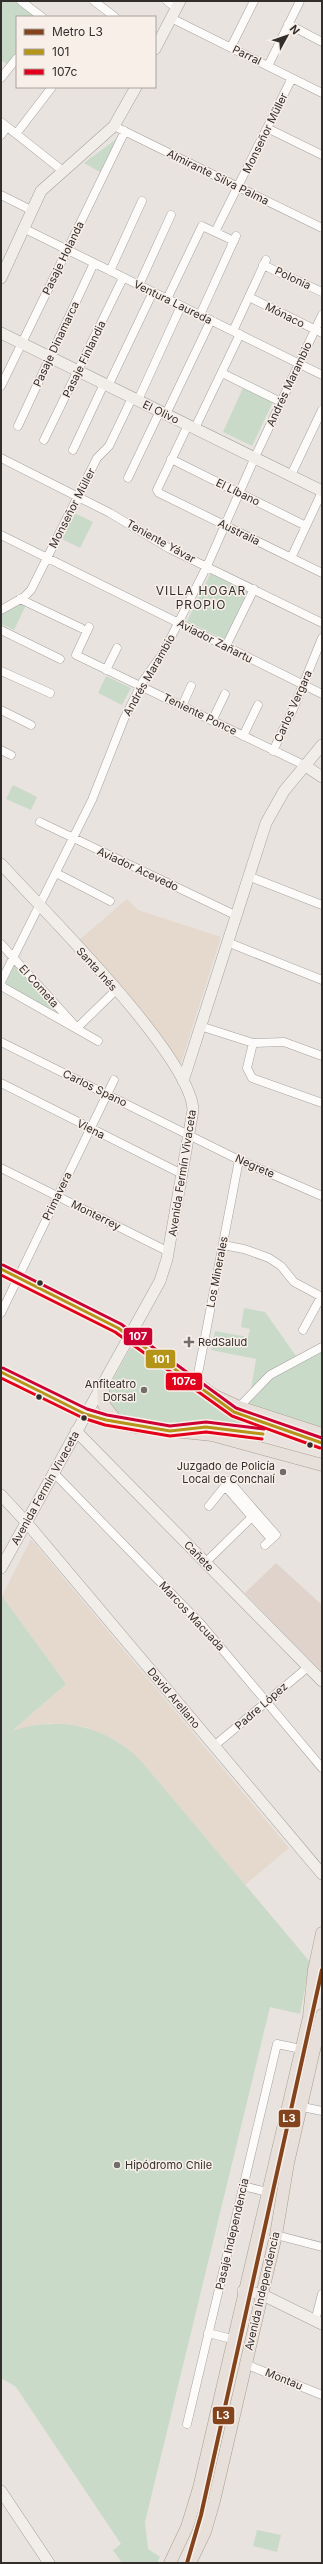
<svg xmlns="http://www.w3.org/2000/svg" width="323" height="2564" font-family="Inter,sans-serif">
<rect width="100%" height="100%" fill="#e8e3de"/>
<path fill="#dfd3cb" d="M276 1563 322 1605V1672L245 1593Z"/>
<path fill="#e5d9ce" d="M127 899 138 910 221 937 180 1066 158 1031 79 940Z
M31 1539 289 1848 245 1885 142 1762 119 1742 85 1727 49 1723 11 1732 66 1684 2 1596Z"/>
<path fill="#c9dac9" d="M1 1H16L37 17H17V54L8 65 1 60Z
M119 137 100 172 84 163Z
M243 388 273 402 252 446 223 432Z
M72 512 93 522 80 548 60 538Z
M211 572 250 592 227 641 187 621Z
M21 604 26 605 14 630 1 624V615Z
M106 676 131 688 122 705 98 693Z
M13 785 37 797 31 810 6 799Z
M15 964 59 1016 4 987Z
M244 1308 265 1312 296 1356 270 1371 251 1389 256 1359 211 1350 215 1331 248 1337 250 1329 241 1327Z
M134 1347C162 1365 186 1389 215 1405 228 1412 246 1416 253 1429 209 1420 163 1426 118 1418L105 1399 106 1392 130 1349Z
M322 1350V1432L245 1406 274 1375Z
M2 1596 66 1684 12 1731C59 1715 108 1726 142 1762L310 1962 300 2014 270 2007 145 2522 148 2549 160 2557 157 2563H122L113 2550 121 2544 16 2387 1 2378Z
M257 2530 281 2535 277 2552 253 2546Z"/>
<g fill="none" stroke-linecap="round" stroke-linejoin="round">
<defs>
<path id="street" d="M21 1 42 17
M94 1 115 17
M167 1 176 8
M171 18 322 93
M288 24 322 42
M231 47 254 1
M268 66 300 1
M1 78 17 58
M1 122 63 171
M114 126 322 228
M267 128 322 155
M16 134 52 87
M1 135 7 127
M1 195 31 210
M23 228 322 375
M215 232 292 78
M263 265 322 292
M110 271 142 201
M139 285 171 215
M249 297 322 333
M167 299 202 226 234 241
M200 315 236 236
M233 331 266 260
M222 373 281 402
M1 386 125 131
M108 386 153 292
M138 400 181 306
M166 414 211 320
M188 425 157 490 159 493 322 573
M18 426 94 263
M195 428 240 334
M44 440 123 278
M73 450 104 384
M1 458 110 513 170 549 322 623
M171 459 306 526
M291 475 322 410
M128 478 160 411
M1 535 322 694
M291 558 322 492
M20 599 81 628
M1 610 24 597 31 590 97 458 109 446 132 398
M89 627 76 655 304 765
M1 630 60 659
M226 646 254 589
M106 670 117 648
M1 671 50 693
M182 706 191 686
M1 710 31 725
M212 721 225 694
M243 736 258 705
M1 750 11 755
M273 751 294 707 322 638
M40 822 235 915
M56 873 110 901
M248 876 322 905
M227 942 322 980
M1 944 77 1028
M1 982 92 800 124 719 143 681 163 653 207 566 255 457 322 315
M1 986 98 1041
M200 1026 253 1043 284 1042 322 1056
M77 1028 116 990
M1 1042 239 1160 322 1196
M253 1043 247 1068 252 1078 322 1103
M1 1083 182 1174
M1 1168 169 1252
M223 1245 244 1249 269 1258 281 1266 294 1282 322 1297
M1 1313 114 1080
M303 1330 321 1297
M196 1384 239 1160
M239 1407 270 1375 322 1347
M53 1472 201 1624 322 1768
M225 1486 271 1539
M209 1506 229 1481 276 1535 265 1545
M206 1562 256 1513
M214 1746 308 1667
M288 2104 322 2111
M243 2186 267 2192
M276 2235 322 2247
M315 2321 322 2294
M208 2333 232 2339
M245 2364 322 2395
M187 2424 277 2044 301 2049"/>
<path id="secondary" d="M155 49 180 1
M1 278 41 191 114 126 136 87
M1 333 322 491
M304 765 322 777
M1 864C42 909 191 1056 193 1110L167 1259 160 1281 1 1568
M183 1081 266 823 284 791 322 745
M76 1431 322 1681
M1 1495 26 1522 322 1874
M243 2291 261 2294 322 2324
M1 2491 49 2563"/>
<path id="primary" d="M1 1269 118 1328 215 1396 239 1407 322 1434
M1 1372 85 1414 106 1420 136 1427 212 1435 322 1465
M103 1384 104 1405 118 1423
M170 2563 187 2527 199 2488 309 2017 314 1970 322 1933
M190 2563 205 2532 214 2501 276 2235 288 2163 322 2015"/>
</defs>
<use href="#street" stroke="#a4a19e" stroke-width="9"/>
<use href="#secondary" stroke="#a4a19e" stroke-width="12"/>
<use href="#primary" stroke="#a99d90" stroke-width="13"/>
<use href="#street" stroke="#fcfbfa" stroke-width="8"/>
<use href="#secondary" stroke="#f1eeea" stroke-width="11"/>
<use href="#primary" stroke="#e7e0da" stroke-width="12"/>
<defs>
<path id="bus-1" d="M1 1269 118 1328 234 1412 322 1443
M1 1372 85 1414 106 1420 170 1431 206 1427 263 1434"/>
<path id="bus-2" d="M1 1275 115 1332 232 1416 320 1448
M1 1378 83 1418 105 1425 170 1436 206 1432 262 1439"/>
<path id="bus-3" d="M3 1265 121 1324 236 1408 322 1438
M3 1368 87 1409 107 1415 170 1426 206 1422 264 1429"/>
</defs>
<use href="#bus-1" stroke="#f9efe9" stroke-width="6"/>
<use href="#bus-2" stroke="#f9efe9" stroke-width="6"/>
<use href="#bus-3" stroke="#f9efe9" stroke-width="6"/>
<use href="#bus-1" stroke="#b59518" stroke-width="3"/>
<use href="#bus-2" stroke="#e2001a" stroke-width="3"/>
<use href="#bus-3" stroke="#c03" stroke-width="3"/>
<defs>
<path id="metro-1" d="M187 2563 201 2515 322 1970"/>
</defs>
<use href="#metro-1" stroke="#f9efe9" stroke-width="7"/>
<use href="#metro-1" stroke="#83441d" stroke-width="4"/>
</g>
<g fill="#322e2c" stroke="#f9efe9" stroke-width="1.5">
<circle cx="40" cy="1283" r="3.5"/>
<circle cx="39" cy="1397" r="3.5"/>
<circle cx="84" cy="1418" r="3.5"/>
<circle cx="310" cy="1445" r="3.5"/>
</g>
<g fill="#726d6a" stroke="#f9efe9" stroke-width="1.5">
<path d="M187 1336h4v4h4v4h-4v4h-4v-4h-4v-4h4z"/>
<circle cx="144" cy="1390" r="4"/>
<circle cx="283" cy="1472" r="4"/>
<circle cx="117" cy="2165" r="4"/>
</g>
<g text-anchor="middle" stroke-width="3" stroke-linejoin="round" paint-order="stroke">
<g font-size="11" fill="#322e2c" stroke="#f9efe9">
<text transform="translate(247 55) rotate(26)" y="4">Parral</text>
<text transform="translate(265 133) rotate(-64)" y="4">Monseñor Müller</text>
<text transform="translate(218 177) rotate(26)" y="4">Almirante Silva Palma</text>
<text transform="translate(63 258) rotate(-64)" y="4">Pasaje Holanda</text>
<text transform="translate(293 278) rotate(25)" y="4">Polonia</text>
<text transform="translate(173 302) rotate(26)" y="4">Ventura Laureda</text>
<text transform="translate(285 315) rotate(26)" y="4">Mónaco</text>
<text transform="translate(56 344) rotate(-65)" y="4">Pasaje Dinamarca</text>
<text transform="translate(84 359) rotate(-64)" y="4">Pasaje Finlandia</text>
<text transform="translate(289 384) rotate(-65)" y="4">Andrés Marambio</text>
<text transform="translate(161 412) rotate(26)" y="4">El Olivo</text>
<text transform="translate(238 492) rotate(26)" y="4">El Líbano</text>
<text transform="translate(72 508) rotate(-63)" y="4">Monseñor Müller</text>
<text transform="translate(239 532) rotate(26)" y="4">Australia</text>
<text transform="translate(161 541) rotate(29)" y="4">Teniente Yávar</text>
<text transform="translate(215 641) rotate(27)" y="4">Aviador Zañartu</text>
<text transform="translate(149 675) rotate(-60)" y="4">Andrés Marambio</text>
<text transform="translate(293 706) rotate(-66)" y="4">Carlos Vergara</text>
<text transform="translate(200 714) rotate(26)" y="4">Teniente Ponce</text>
<text transform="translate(138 869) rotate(25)" y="4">Aviador Acevedo</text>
<text transform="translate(97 969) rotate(48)" y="4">Santa Inés</text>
<text transform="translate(39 986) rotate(48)" y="4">El Cometa</text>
<text transform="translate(95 1088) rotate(26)" y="4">Carlos Spano</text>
<text transform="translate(91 1129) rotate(27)" y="4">Viena</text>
<text transform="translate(255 1166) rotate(24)" y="4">Negrete</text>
<text transform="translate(182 1173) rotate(-81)" y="4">Avenida Fermín Vivaceta</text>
<text transform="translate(57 1196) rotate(-64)" y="4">Primavera</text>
<text transform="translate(96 1215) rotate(26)" y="4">Monterrey</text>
<text transform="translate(217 1272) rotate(-79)" y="4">Los Minerales</text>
<text transform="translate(45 1488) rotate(-61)" y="4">Avenida Fermín Vivaceta</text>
<text transform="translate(199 1556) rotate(46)" y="4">Cañete</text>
<text transform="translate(192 1616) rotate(47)" y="4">Marcos Macuada</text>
<text transform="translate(174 1698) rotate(50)" y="4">David Arellano</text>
<text transform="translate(261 1706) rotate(-41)" y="4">Padre López</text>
<text transform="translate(232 2234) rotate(-77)" y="4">Pasaje Independencia</text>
<text transform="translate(262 2291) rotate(-77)" y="4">Avenida Independencia</text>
<text transform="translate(284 2379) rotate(22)" y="4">Montau</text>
</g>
<g font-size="11" fill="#322e2c" stroke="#f9efe9" text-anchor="start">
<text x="198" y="1346">RedSalud</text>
<text x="136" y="1388" text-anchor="end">Anfiteatro<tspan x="136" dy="13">Dorsal</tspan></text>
<text x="275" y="1470" text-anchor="end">Juzgado de Policía<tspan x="275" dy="13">Local de Conchalí</tspan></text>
<text x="125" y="2169">Hipódromo Chile</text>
</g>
<g font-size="12" letter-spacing="1" fill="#322e2c" stroke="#f9efe9">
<text x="201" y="595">VILLA HOGAR<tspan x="201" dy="14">PROPIO</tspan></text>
</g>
</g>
<g stroke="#f9efe9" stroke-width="1.5">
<rect x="123" y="1327" width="30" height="19" rx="4" fill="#c03"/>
<rect x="145" y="1349" width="31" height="20" rx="4" fill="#b59518"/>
<rect x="165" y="1372" width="38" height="19" rx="4" fill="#e2001a"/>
<rect x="278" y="2109" width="23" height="19" rx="4" fill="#83441d"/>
<rect x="212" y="2406" width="23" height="19" rx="4" fill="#83441d"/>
</g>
<g font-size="11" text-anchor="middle" font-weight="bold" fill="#fff">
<text x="138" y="1340">107</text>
<text x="161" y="1363">101</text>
<text x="184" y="1385">107c</text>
<text x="289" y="2122">L3</text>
<text x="223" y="2419">L3</text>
</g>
<rect width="323" height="2564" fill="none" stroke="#322e2c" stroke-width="4"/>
<rect x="16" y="16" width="140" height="72" fill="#f9efe9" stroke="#a9a29d"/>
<rect x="24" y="29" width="20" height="6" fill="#83441d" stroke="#a9a29d"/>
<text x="52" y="36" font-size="12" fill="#322e2c">Metro L3</text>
<rect x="24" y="49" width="20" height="6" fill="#b59518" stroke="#a9a29d"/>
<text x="52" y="56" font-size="12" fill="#322e2c">101</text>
<rect x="24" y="69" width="20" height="6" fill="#e2001a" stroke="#a9a29d"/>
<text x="52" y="76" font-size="12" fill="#322e2c">107c</text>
<g transform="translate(287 36) rotate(50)" stroke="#f9efe9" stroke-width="3" paint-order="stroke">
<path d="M0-3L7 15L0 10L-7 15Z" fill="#322e2c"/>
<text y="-6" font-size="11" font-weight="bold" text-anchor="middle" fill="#322e2c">N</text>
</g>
</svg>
